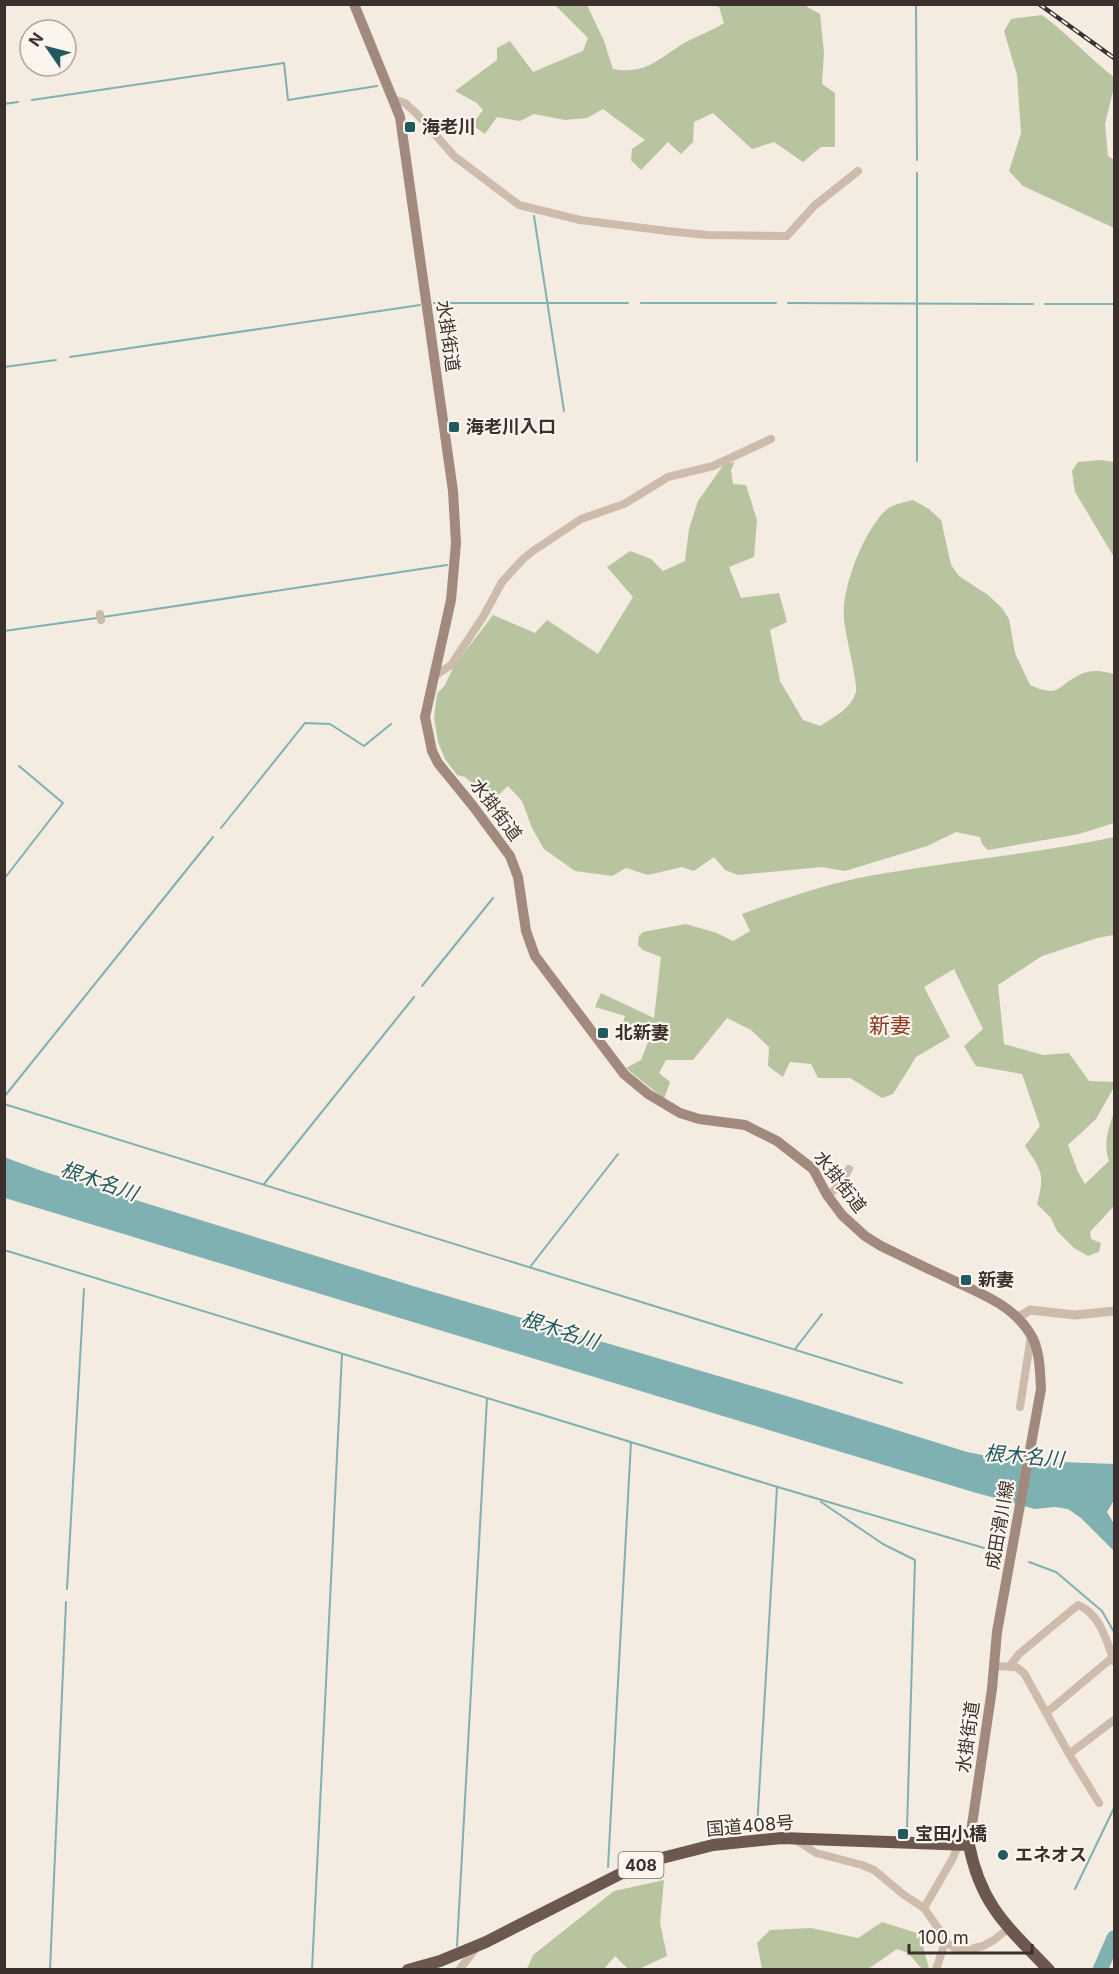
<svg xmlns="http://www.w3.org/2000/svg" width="1119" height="1974" font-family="Inter,'Noto Sans JP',sans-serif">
<rect width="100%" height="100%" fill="#f4ebe1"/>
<path fill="#b8c4a0" d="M555 5H587L604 41 613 69C648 75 658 58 686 42 699 35 712 31 724 23L719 7 712 5H804L820 14 824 53 822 84 835 93V147H821L803 162 774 142 752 149 713 113 694 122 693 142 681 154 668 142 641 170 631 160 632 149 645 140 603 109 587 118 565 120 534 114 520 121 497 117 485 134 472 125 483 110 477 103 455 91 497 60V48L510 41 533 72 583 51 588 38Z
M1042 15C1068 34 1089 58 1114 77V87L1105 124 1108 156 1114 160V228L1023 186 1009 171 1021 133 1017 75 1004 31 1011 19Z
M1101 460 1114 462V557L1075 492 1072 471 1078 462Z
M735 462 731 470 733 484 746 485 757 520 754 557 729 567 741 598 779 593 787 622 770 630 780 681 803 720 820 726C835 716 850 710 856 692 858 683 845 634 844 619 841 588 864 530 887 509 894 504 905 502 913 500L929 509 941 520 951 565 959 576 988 595 1002 608 1009 619 1015 653 1030 685C1061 699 1057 685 1081 674 1092 669 1103 671 1114 674V823L1079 834 988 850 982 844 980 837 956 832 927 846 845 871 821 867 738 875 725 870 714 857 694 871 682 867 648 875 626 868 612 876 575 871 544 849 532 828 522 801 508 786 493 800 465 777 457 775 445 759 438 742 434 718 437 694 445 685 454 666 493 615 535 633 547 620 598 654 633 597 607 567 630 551 651 559 663 571 685 561 689 529 698 501 724 464Z
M1114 837V935L1097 938 1042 956 998 985 1004 1044 1043 1055 1069 1053 1089 1081 1114 1082V1087L1096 1119 1068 1145 1078 1172 1085 1184 1109 1161C1103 1144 1108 1129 1114 1113V1206L1090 1232 1091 1239 1101 1243 1099 1252 1088 1256 1074 1248 1057 1231 1051 1218 1037 1204C1045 1174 1042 1171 1025 1146L1040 1126 1022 1074 976 1066 964 1046 983 1029 954 969 924 987 950 1037 916 1057 893 1094 882 1098 850 1078H818L811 1064 790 1062 783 1077 768 1066 769 1047 751 1030 727 1018 693 1060H666L659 1073 670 1082 664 1099 626 1068 641 1060 649 1040 621 1028 625 1016 595 1007 601 993 654 1018 661 957 643 950 638 945 639 936 643 932 686 924 717 933 733 941 750 931 742 914C785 898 829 883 874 875 954 861 1035 854 1114 837Z
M664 1880 660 1923 667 1956 639 1969H628L615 1956 604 1969H527L533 1955 614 1891Z
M882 1922 920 1934 929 1969H922L908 1953 897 1949 868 1969H762L757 1943 770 1930 811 1928 858 1938Z"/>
<path fill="#7fb0b2" d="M4 1157 42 1171 413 1286 800 1400 967 1452 1007 1460 1114 1464V1500L1107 1512 1114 1524V1551L1081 1518 1068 1509 1055 1507 1035 1509 973 1492 5 1198Z"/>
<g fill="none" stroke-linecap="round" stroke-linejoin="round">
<path stroke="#7fb0b2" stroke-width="2" d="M916 4 917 160
M32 100 284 63 288 100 377 86
M4 104 18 102
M534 216 564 411
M434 303H628
M641 303H776
M788 303 1033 304
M1045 304H1114
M70 357 420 305
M4 367 56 360
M917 461V173
M103 617 447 565
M4 631 97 618
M221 828 305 723 330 724 364 746 391 724
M4 879 63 803 19 766
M422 986 493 898
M4 1097 213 837
M4 1104 902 1383
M264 1184 414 997
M4 1250 771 1485 984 1548
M530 1267 618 1154
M795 1349 822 1314
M821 1502 883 1544 915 1560 907 1828
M1029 1562 1056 1572 1102 1611 1114 1632
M67 1589 84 1289
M757 1828 777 1487
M608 1867 631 1442
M1075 1889 1114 1808
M457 1946 487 1398
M50 1970 66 1602
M312 1970 342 1354"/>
<path stroke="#7fb0b2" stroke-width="15" d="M1100 1970 1114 1938"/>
<path stroke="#cdbbac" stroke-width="8" d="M393 99 405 103 417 114 454 156 519 205 580 220 667 231 707 235 787 236 814 206 858 171
M100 614 101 620
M433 677 451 665 483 617 502 582 523 559 533 551 581 519 624 504 668 477 713 466 771 439
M827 1195C839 1189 843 1179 849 1169
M1020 1407 1031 1336
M993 1666 1016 1667 1024 1673 1069 1754 1099 1803
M1009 1667 1019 1654 1078 1605C1100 1613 1107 1642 1114 1661
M1046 1713 1113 1657
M1069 1754 1114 1720
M796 1840 816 1853 862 1865 874 1870 904 1895 924 1908 943 1935 947 1943 953 1947 967 1950 983 1946 994 1940 1009 1928
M924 1908 953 1858 958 1845
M459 1970 477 1947
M936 1970 944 1945 947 1943"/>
<path stroke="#cdbbac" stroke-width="9" d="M1017 1318 1030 1310 1075 1315 1114 1311"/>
<path stroke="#a18a7d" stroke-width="10" d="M354 4 400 117 453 491 456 543 451 600 425 717 432 751 438 763 473 806 510 856 518 877 526 931 535 956 624 1074 648 1094 680 1113 699 1119 745 1125 777 1141 813 1169 827 1195 842 1215 865 1236 881 1246C904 1257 926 1268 948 1278 978 1293 1013 1304 1031 1335 1040 1350 1040 1372 1041 1389L997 1632 992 1689 969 1845"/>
<path stroke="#6c584f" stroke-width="12" d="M408 1970 440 1961 486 1942 628 1870 654 1860 713 1845 782 1838 969 1845C981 1906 1008 1927 1049 1970"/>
<defs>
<path id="rail" d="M1039 4 1114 58"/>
</defs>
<use href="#rail" stroke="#3b302b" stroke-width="4.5"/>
<use href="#rail" stroke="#fbf5ee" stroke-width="2" stroke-dasharray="7" stroke-linecap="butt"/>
</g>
<g fill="#1f5a5e" stroke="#fbf5ee" stroke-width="2">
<rect x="404" y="121" width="12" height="12" rx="3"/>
<rect x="448" y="421" width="12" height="12" rx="3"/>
<rect x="597" y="1027" width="12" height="12" rx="3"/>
<rect x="960" y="1274" width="12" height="12" rx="3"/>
<rect x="897" y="1828" width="12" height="12" rx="3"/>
<circle cx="1003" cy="1855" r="6"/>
</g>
<g text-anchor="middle" stroke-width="4.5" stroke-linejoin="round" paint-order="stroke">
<rect fill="#fbf5ee" stroke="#756b66" stroke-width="1.5" x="618.5" y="1852" width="45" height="26" rx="4.5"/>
<g font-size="16" font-weight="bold" fill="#3b302b">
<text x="641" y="1871">408</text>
</g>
<g font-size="18" font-weight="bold" fill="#3b302b" stroke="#fbf5ee" text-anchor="start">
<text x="422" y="133">海老川</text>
<text x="466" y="433">海老川入口</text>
<text x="615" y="1039">北新妻</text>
<text x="978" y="1286">新妻</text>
<text x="915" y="1840">宝田小橋</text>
<text x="1015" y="1861">エネオス</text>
</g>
<g font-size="18" fill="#3b302b" stroke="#fbf5ee">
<text transform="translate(448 336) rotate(82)" y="6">水掛街道</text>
<text transform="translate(496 810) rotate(53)" y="6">水掛街道</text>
<text transform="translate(840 1182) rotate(52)" y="6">水掛街道</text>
<text transform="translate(1000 1525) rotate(-80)" y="6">成田滑川線</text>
<text transform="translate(968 1737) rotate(-82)" y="6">水掛街道</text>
<text transform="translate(750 1826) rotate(-5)" y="6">国道408号</text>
</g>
<g font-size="20" font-style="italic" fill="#1f5a5e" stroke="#fbf5ee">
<text transform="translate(99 1181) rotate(19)" y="7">根木名川</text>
<text transform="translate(560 1330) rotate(18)" y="7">根木名川</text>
<text transform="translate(1024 1456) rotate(5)" y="7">根木名川</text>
</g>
<g font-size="21" fill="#8c3b22" stroke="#fbf5ee">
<text x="890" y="1033">新妻</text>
</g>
</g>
<rect width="1119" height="1974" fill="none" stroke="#3b302b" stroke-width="12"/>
<g transform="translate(48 48) rotate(305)"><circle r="28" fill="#fbf5ee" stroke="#aea6a0" stroke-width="1.5"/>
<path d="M0-4.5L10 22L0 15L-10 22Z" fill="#1f5a5e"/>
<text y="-9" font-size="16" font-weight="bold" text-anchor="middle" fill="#3b302b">N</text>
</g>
<path d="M909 1944v9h123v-9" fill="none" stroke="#3b302b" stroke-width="3"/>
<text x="918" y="1944" font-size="18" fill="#3b302b" stroke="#fbf5ee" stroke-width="4.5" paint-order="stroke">100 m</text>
</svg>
